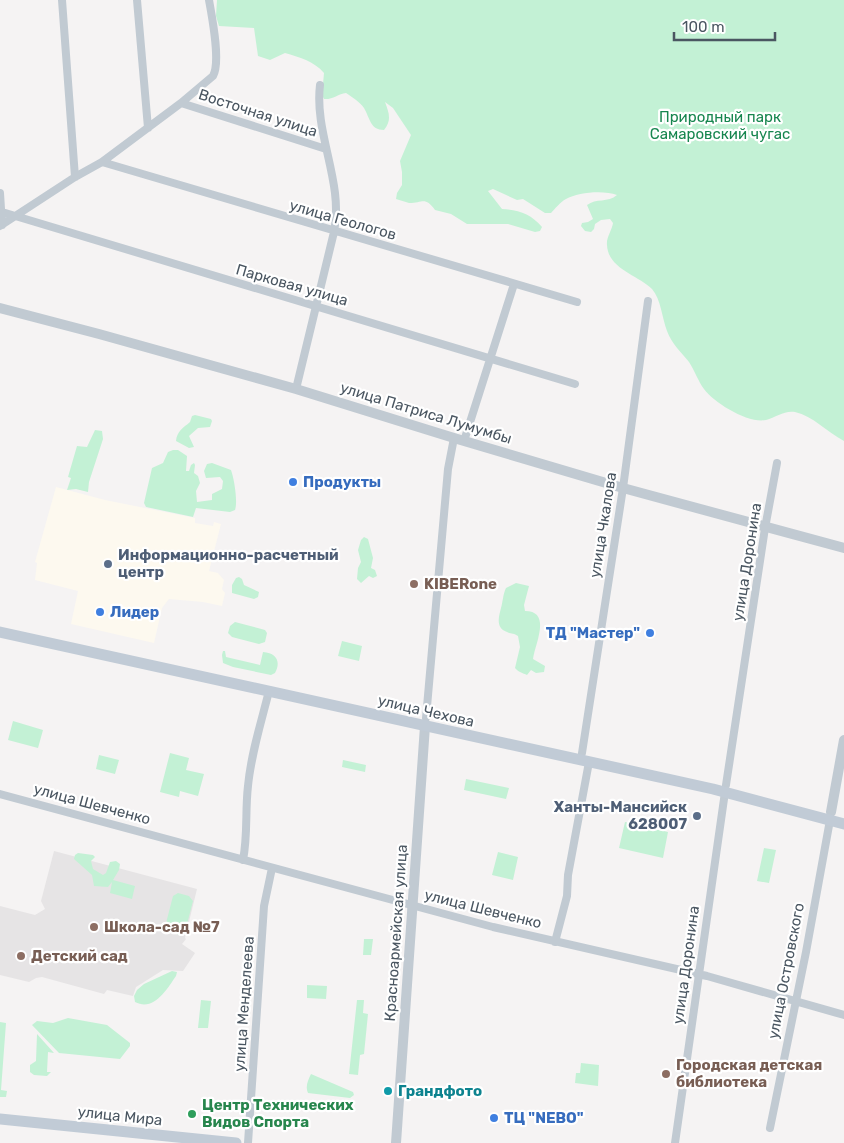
<svg xmlns="http://www.w3.org/2000/svg" width="844" height="1143" font-family="Rubik,sans-serif">
<rect width="100%" height="100%" fill="#f5f3f3"/>
<path fill="#fdf9ef" d="M56 487 105 500 195 518V523L213 526 214 522 221 524 209 571 218 573 224 580 222 589 225 593 222 606 203 602 169 599 162 608 154 643 71 624 78 591 35 580 37 563 35 562Z"/>
<path fill="#e6e4e5" d="M54 851 197 889 185 938 186 939 182 944 195 953 183 971 163 970 136 987 133 996 107 990 104 994 42 977 36 978 29 982 0 975V906L35 915 45 909 41 901Z"/>
<path fill="#c3f1d5" d="M217 0H844V441C827 432 813 416 795 412 785 410 776 417 766 420 749 424 714 403 704 389 698 381 695 371 689 362 681 352 672 344 667 331 662 318 661 299 652 289 638 275 608 269 607 245 606 238 612 230 613 223L610 219 601 220 595 224 594 229 591 232 585 231 581 226 582 223 588 222 593 219 587 205C596 198 608 203 617 195 604 190 578 192 566 199 560 202 555 209 551 213H545L523 199 517 200 493 189 488 191 502 209C519 210 531 214 542 227L540 231 535 232 508 224H467L451 214 435 210C425 196 423 203 409 203 405 202 400 200 396 199L397 193 402 185V172L400 161 411 135 393 108 385 102C389 113 392 120 384 130 370 130 370 118 364 108 360 102 352 97 346 93 338 94 332 100 324 99L322 95 324 73C314 61 299 57 285 53L270 60 258 56 254 28 219 26 216 16Z
M195 415 211 419 212 421 210 427 198 428 189 436 194 447 189 448 176 441C177 431 183 428 190 422L192 416Z
M95 430 102 431 103 439 89 482 88 492 76 489 67 490 71 478 68 477 77 446 87 447Z
M173 450H178L187 456 186 471H189L191 465 194 463 195 465 194 473 198 476 200 483 196 491 197 502 212 500V494L222 489 223 481 220 477 206 478 204 471 207 464 212 463 231 470C234 478 238 502 235 510L230 512 196 508 193 517 146 507 144 503 152 468 163 463 168 452Z
M364 537 368 539 373 558 371 568 375 570 377 576 373 578 369 576 361 583 357 579 358 568 361 562 358 550 361 540Z
M239 577 242 579 244 585 259 592 258 597 254 599 232 593V585L236 578Z
M516 583 529 586 524 605 525 611C552 611 535 644 533 659L545 666 544 672 536 673 531 670 527 675C523 673 518 672 515 668L520 647 518 636C514 633 511 634 507 632 495 628 499 616 501 608 503 601 503 594 506 588Z
M235 622 265 630 267 633 265 642 259 644 232 637 228 633 230 626Z
M342 641 362 646 359 661 338 656Z
M223 651H225L226 657 260 665 263 652C277 653 281 662 275 673L271 675 233 667 223 663 222 655Z
M13 721 43 730 38 748 8 740Z
M170 753 189 758 186 770 204 774 198 796 180 791 179 797 160 792Z
M99 755 119 760 115 774 96 769Z
M343 760 366 765 365 772 342 767Z
M466 779 509 788 506 799 464 790Z
M625 822 668 832 663 858 619 848Z
M764 848 776 850 769 883 757 881Z
M498 852 518 857 513 880 492 875Z
M78 853 93 855 95 857 91 861 93 869 103 875 106 873 110 862 116 861 120 864 119 870 113 880 135 886 132 899 110 893 112 882 108 887 94 886 92 875 74 859 75 855Z
M178 893 189 896 193 901 185 932 180 935 168 932 165 927 173 896Z
M364 939H373L371 955H363Z
M172 971 177 972 176 976C167 989 154 1012 135 1002L134 996 137 990 144 984Z
M307 985 327 986 326 999 307 998Z
M201 1000 211 1001 208 1028H198Z
M357 1000H364L363 1013 368 1014 364 1054 360 1055 358 1075 349 1074Z
M68 1018 107 1025 130 1043V1046L120 1059 59 1053 32 1025 37 1021 53 1023Z
M0 1022 6 1023 1 1090 7 1091 6 1097H0Z
M37 1034 54 1053 48 1052 47 1072H51L47 1076 34 1075 30 1072V1065L36 1061Z
M581 1063 599 1065 598 1086 575 1083 576 1073H580Z
M311 1074 353 1092 354 1095 350 1098 308 1093C305 1087 308 1080 311 1074Z"/>
<g fill="none" stroke-linecap="round" stroke-linejoin="round">
<path stroke="#c1cad2" stroke-width="8" d="M62 0 75 177
M137 0 148 128
M181 103 326 149
M102 162 577 302
M0 193 2 225
M2 212 575 384
M0 226 75 177 102 162 181 103 213 76C221 62 212 17 209 0
M296 389 334 232C344 182 314 134 320 85
M464 441 514 284
M426 718 448 469 454 438
M582 753 623 488 648 301
M726 785 765 528 777 463
M0 794 493 927 707 976 844 1015
M243 860C248 835 245 811 248 786 251 754 261 723 269 691
M555 942 567 896 568 875 589 762
M770 1128 806 952 830 820
M248 1143 264 906 272 868
M675 1143 725 792"/>
<path stroke="#c1cad2" stroke-width="10" d="M0 308 99 334 296 389 454 438 623 488 844 548
M831 812 844 740
M396 1143 425 726"/>
<path stroke="#c1cbd6" stroke-width="11" d="M0 632 713 789 844 824
M0 1119 236 1143"/>
</g>
<g fill="#3f7fe0" stroke="#fff" stroke-width="2">
<circle cx="293" cy="482" r="5"/>
<circle cx="100" cy="612" r="5"/>
<circle cx="650" cy="633" r="5"/>
<circle cx="494" cy="1118" r="5"/>
</g>
<g fill="#5c6f8a" stroke="#fff" stroke-width="2">
<circle cx="108" cy="564" r="5"/>
<circle cx="697" cy="816" r="5"/>
</g>
<g fill="#8d6e63" stroke="#fff" stroke-width="2">
<circle cx="414" cy="584" r="5"/>
<circle cx="94" cy="927" r="5"/>
<circle cx="21" cy="956" r="5"/>
<circle cx="666" cy="1074" r="5"/>
</g>
<circle fill="#0f9aa8" stroke="#fff" stroke-width="2" cx="388" cy="1091" r="5"/>
<circle fill="#2e9e5b" stroke="#fff" stroke-width="2" cx="192" cy="1114" r="5"/>
<g text-anchor="middle" stroke-width="4.5" stroke-linejoin="round" paint-order="stroke">
<g font-size="15" fill="#4a5661" stroke="#fff">
<text transform="translate(258 113) rotate(18)" y="5">Восточная улица</text>
<text transform="translate(343 220) rotate(16)" y="5">улица Геологов</text>
<text transform="translate(292 285) rotate(16)" y="5">Парковая улица</text>
<text transform="translate(426 413) rotate(17)" y="5">улица Патриса Лумумбы</text>
<text transform="translate(603 525) rotate(-81)" y="5">улица Чкалова</text>
<text transform="translate(747 562) rotate(-81)" y="5">улица Доронина</text>
<text transform="translate(426 711) rotate(13)" y="5">улица Чехова</text>
<text transform="translate(92 804) rotate(15)" y="5">улица Шевченко</text>
<text transform="translate(483 909) rotate(14)" y="5">улица Шевченко</text>
<text transform="translate(396 933) rotate(-86)" y="5">Красноармейская улица</text>
<text transform="translate(686 965) rotate(-82)" y="5">улица Доронина</text>
<text transform="translate(786 971) rotate(-79)" y="5">улица Островского</text>
<text transform="translate(244 1004) rotate(-86)" y="5">улица Менделеева</text>
<text transform="translate(120 1116) rotate(6)" y="5">улица Мира</text>
</g>
<g font-size="15" fill="#17864f" stroke="#fff">
<text x="720" y="122">Природный парк<tspan x="720" dy="17">Самаровский чугас</tspan></text>
</g>
<g font-size="15" font-weight="bold" fill="#366cbe" stroke="#fff" text-anchor="start">
<text x="303" y="487">Продукты</text>
<text x="110" y="617">Лидер</text>
<text x="640" y="638" text-anchor="end">ТД "Мастер"</text>
<text x="504" y="1123">ТЦ "NEBO"</text>
</g>
<g font-size="15" font-weight="bold" fill="#4e5e75" stroke="#fff" text-anchor="start">
<text x="118" y="560">Информационно-расчетный<tspan x="118" dy="17">центр</tspan></text>
<text x="687" y="812" text-anchor="end">Ханты-Мансийск<tspan x="687" dy="17">628007</tspan></text>
</g>
<g font-size="15" font-weight="bold" fill="#785e54" stroke="#fff" text-anchor="start">
<text x="424" y="589">KIBERone</text>
<text x="104" y="932">Школа-сад №7</text>
<text x="31" y="961">Детский сад</text>
<text x="676" y="1070">Городская детская<tspan x="676" dy="17">библиотека</tspan></text>
</g>
<g font-size="15" font-weight="bold" fill="#0d838f" stroke="#fff" text-anchor="start">
<text x="398" y="1096">Грандфото</text>
</g>
<g font-size="15" font-weight="bold" fill="#27864d" stroke="#fff" text-anchor="start">
<text x="202" y="1110">Центр Технических<tspan x="202" dy="17">Видов Спорта</tspan></text>
</g>
</g>
<path d="M674 32v8h101v-8" fill="none" stroke="#4a5661" stroke-width="2.5"/>
<text x="682" y="32" font-size="15" fill="#4a5661" stroke="#ffffff" stroke-width="4" paint-order="stroke">100 m</text>
</svg>
